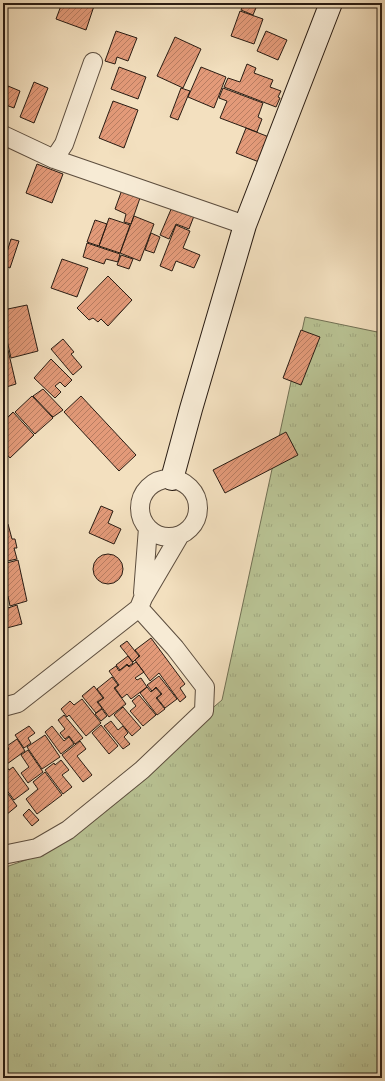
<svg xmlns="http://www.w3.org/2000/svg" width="385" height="1081" font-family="Vollkorn,serif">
<defs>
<pattern id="grass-tufts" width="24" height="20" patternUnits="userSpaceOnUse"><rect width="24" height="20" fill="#b9c394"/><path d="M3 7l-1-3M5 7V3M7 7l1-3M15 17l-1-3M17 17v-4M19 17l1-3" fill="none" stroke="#9fa77f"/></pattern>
<pattern id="building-hatch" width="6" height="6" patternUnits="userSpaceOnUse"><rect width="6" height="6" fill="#e39a79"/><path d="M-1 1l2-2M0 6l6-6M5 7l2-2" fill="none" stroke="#b87d62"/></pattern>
</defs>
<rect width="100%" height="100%" fill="#f3e0bf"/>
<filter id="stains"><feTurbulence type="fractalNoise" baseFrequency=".005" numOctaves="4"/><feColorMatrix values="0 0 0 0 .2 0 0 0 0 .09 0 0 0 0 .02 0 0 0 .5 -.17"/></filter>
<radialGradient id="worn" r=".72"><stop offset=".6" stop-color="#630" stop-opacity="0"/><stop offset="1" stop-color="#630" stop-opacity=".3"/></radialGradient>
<path fill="url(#grass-tufts)" stroke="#717054" d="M305 317 382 333V1078H3V868L40 855 222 700Z"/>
<path fill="url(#building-hatch)" stroke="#291c13" d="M62 3H95L86 30 56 19Z
M244 3H258L253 15 241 10Z
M240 11 263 19 254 44 231 36Z
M116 31 137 38 128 61 117 57 115 64 105 61Z
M266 31 287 40 278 60 257 51Z
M175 37 201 49 183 88 157 76Z
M247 64 256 68 254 73 273 80 270 87 281 91 278 97 280 98 276 107 224 87 228 78 240 82Z
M119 67 146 77 138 99 111 89Z
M201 67 226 77 214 108 188 97Z
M34 82 48 88 34 123 20 117Z
M8 86 20 91 14 108 3 104Z
M181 88 190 91 178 120 170 117Z
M223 88 263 103 258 117 262 119 257 132 220 118 227 101 219 98Z
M113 101 138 110 124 148 99 138Z
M246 128 269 137 259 162 236 153Z
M37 164 63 174 52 203 26 193Z
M123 187 141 195 131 224 124 222 126 214 115 209Z
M172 207 194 216 189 229 176 224 169 239 160 235Z
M134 216 154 224 140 261 120 253Z
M109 218 130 225 120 253 99 246Z
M95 220 107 224 99 246 87 242Z
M176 225 190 231 183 248 200 255 194 268 176 261 172 271 160 266Z
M151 233 160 237 154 253 145 250Z
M11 239 19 241 10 268 3 265V254L6 255Z
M87 243 120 254 118 262 106 259 104 264 83 257Z
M121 255 133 259 129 269 117 265Z
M62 259 88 268 77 297 51 288Z
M108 276 132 300 108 326 101 319 98 322 93 318 89 320 77 308Z
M27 305 38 351 11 358 3 322V310Z
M301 330 320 337 301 385 283 378Z
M63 339 74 352 71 354 82 367 73 375 51 349Z
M8 350 16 384 3 388V351Z
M51 359 72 380 65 387 60 382 55 386 61 392 55 398 34 378Z
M43 389 63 410 53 417 33 396Z
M32 396 53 418 35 434 15 412Z
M81 396 136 455 119 471 64 412Z
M13 412 34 435 10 458 3 450V422Z
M286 432 298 455 225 493 213 470Z
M3 503H5L7 511 4 512 7 523 3 524Z
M101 506 113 511 108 523 121 529 114 544 89 533Z
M8 524 12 539H15L17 548H14L17 559 3 562V525Z
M93 569a15 15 0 1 1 30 0a15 15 0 1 1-30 0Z
M18 560 27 601 10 606 8 596 3 597V564Z
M6 603 8 608 17 605 22 624 3 629V604Z
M151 638 185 684 180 688 186 697 180 702 159 673 150 681 135 660 140 656 135 650Z
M127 641 139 656 133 662 120 646Z
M128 656 133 663 129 666 127 664 120 670 116 665Z
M136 662 144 672 135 678 137 680 141 678 147 687 131 699 127 694 122 698 115 688 119 685 109 671 116 666 119 671 127 665 129 667Z
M159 676 177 699 165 708 157 698 162 694 156 687 152 691 147 685Z
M112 677 118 685 114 688 126 704 109 717 98 702 104 698 97 689Z
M94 686 103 698 97 702 102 708 96 713 82 696Z
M147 687 151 692 156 688 161 694 156 698 165 709 157 715 140 693Z
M139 695 156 715 143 726 130 711 136 706 132 701Z
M82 699 101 723 86 736 69 715 67 717 61 709 70 701 74 705Z
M123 707 141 728 132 736 114 715Z
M102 709 107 716 101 721 95 714Z
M64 715 83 738 75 744 69 736 65 739 60 733 65 729 58 720Z
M111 721 118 730 123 726 128 733 124 737 130 744 123 749 104 726Z
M101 725 118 746 109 754 92 733Z
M29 726 35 733 28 738 31 743 24 748 15 735Z
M52 726 64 741 69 737 74 744 61 754 45 732Z
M45 735 60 757 42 769 27 747Z
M17 739 25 751 7 764 3 758V753L9 749 7 746Z
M80 741 86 749 77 756 92 775 83 782 62 755Z
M28 750 43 772 28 783 21 773 29 767 21 755Z
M61 760 69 770 62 775 72 787 63 794 45 770 54 763 55 765Z
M3 762 9 770 13 767 29 789 14 800 3 785Z
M45 772 62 795 37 814 26 799 38 789 33 782Z
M3 787 17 806 6 815 3 811Z
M29 809 39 820 32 826 23 815Z"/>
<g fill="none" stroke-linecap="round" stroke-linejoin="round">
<defs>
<path id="street" d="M3 135 54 159 245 225
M54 159 64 144 93 62
M140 508a29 29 0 1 1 58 0a29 29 0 1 1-58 0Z
M143 593 148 528
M3 707 18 703 139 608 143 598 180 535
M3 855 37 848 68 830 142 770 204 711 205 687 175 648 139 608"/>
<path id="secondary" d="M172 479 191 409 245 225 331 3"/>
</defs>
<use href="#street" stroke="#5c4d3e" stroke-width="20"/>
<use href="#secondary" stroke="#291c13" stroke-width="24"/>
<use href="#street" stroke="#f7ebd5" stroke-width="18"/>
<use href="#secondary" stroke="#f7ebd5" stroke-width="22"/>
</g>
<rect width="385" height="1081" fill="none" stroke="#f3e0bf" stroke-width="16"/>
<rect x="4" y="4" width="377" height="1073" fill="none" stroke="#291c13" stroke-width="2"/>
<rect x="8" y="8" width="369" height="1065" fill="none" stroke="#291c13"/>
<rect width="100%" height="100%" filter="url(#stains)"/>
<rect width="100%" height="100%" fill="url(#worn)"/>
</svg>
